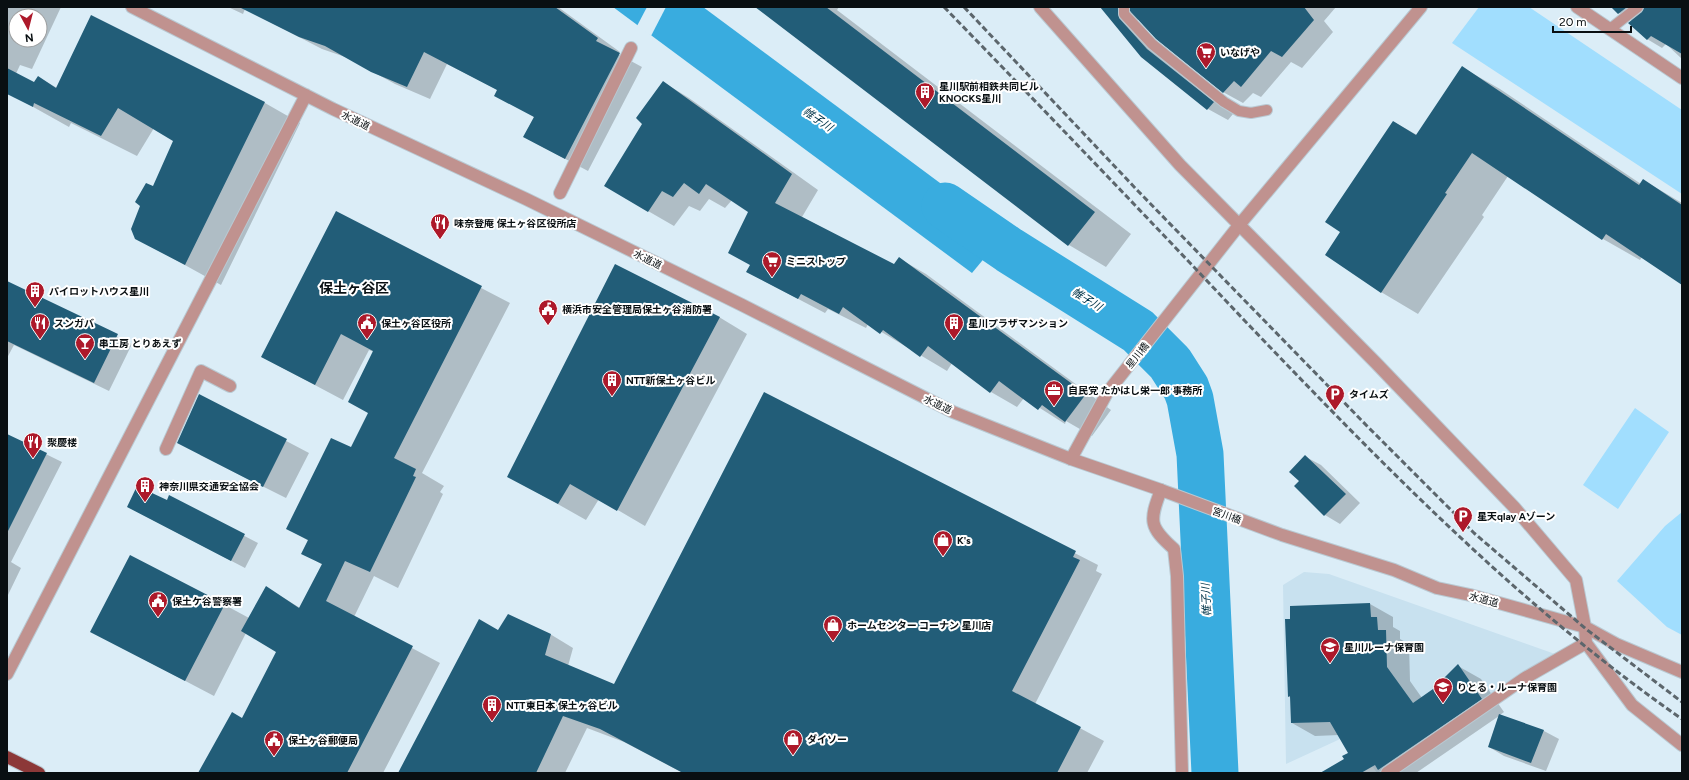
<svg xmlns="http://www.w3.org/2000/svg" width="1689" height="780" font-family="Figtree,'Noto Sans JP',sans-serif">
<rect width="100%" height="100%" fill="#dbedf7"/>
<path fill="#c8e1ef" d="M1304 572 1329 574 1555 654 1377 773 1351 734 1286 764 1283 585Z"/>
<path fill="#a1defe" d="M1479 7H1529L1682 110V194L1452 43Z
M1635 408 1669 432 1618 509 1583 485Z
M1682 512V635L1667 627 1617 581 1665 526Z"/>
<path fill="#39acdf" d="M613 7H703L1006 232 972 273Z"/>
<path fill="#dbedf7" d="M647 7H666L651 36 637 26Z"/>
<path fill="#0003" fill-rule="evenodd" d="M7 7H61L32 69 20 65 7 93ZM16 16H40V40H16Z
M228 7H558L620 52 618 54 642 67 588 171 524 137 534 117 498 90 447 64 430 99 395 84 348 58 322 49 245 9 243 14Z
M756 7H839L837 10 1131 234 1106 267 1069 245Z
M1101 7H1123L1131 12V10L1127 7H1336L1324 21 1333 32 1302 68 1291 62 1261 97 1253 93 1243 103 1223 92 1138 18 1137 26 1167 61 1233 114 1228 120 1208 109Z
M1613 7H1682V59L1666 44 1662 48 1647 39 1632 21 1619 13Z
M1463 68 1500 89 1641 184 1643 180 1682 203V284L1642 257 1640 260 1603 239 1508 176 1482 215 1484 217 1418 314 1381 292 1342 232 1394 122 1417 135Z
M38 77 57 88 265 103 300 123 221 285 136 238 141 206 153 188 175 141 154 128 137 156 71 123 69 127 10 94 35 84Z
M663 82 689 98 818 190 802 217 894 266 900 259 926 274 1111 410 1092 436 1066 421 1065 424 1024 398 1017 407 991 392 952 363 947 371 868 324 866 328 828 309 825 313 747 272 751 265 750 212 732 200 725 208 709 199 700 211 689 206 674 226 648 211 643 124Z
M337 213 510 303 422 473 444 486 440 492 443 494 398 588 374 576 354 617 440 663 383 773H199L242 719 278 651 246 633 214 696 92 632 225 605 249 618 266 587 300 608 323 565 303 553 309 541 288 529 352 449 369 413 374 352 369 350 343 400 262 357Z
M7 282 132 344 109 391 14 345 7 358Z
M719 317 747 334 645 526 599 499 586 520 508 476Z
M765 394 1098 565 1096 571 1102 574 1035 704 1104 741 1087 773H683L624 742 587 728 565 773H399L499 631 550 634 573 648 568 666 615 686Z
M199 395 309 453 286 498 200 455Z
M7 435 62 462 11 562 21 568 7 597Z
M1306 457 1321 465 1360 503 1340 524 1325 515 1295 486 1300 481Z
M170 497 258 543 245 568 128 507 167 501Z
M1370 604 1393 617V627L1400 631V639L1409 644 1410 681 1422 698 1434 690 1458 666 1481 679 1504 712 1500 715 1544 731 1559 739 1546 771 1504 756 1489 747 1499 716 1416 773H1323L1345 759 1349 753 1339 735 1315 736 1292 723 1291 698 1288 696Z"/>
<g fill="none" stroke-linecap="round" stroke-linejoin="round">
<path stroke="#39acdf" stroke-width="47" d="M945 206 1009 250 1138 331 1170 363 1186 388 1190 399 1200 454 1215 773"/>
</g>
<path fill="#225d78" d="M239 7H555L598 38 596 41 620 53 565 159 523 137 534 117 494 96 497 90 424 52 407 87 371 72 325 46 299 37Z
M755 7H826L1095 212 1068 246Z
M1100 7H1118L1119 18 1147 49 1214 102 1207 110 1141 57Z
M1130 7H1304L1314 20 1282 57 1271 51 1241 87 1234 81 1223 93 1156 39 1130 11Z
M1611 7H1627L1618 14Z
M1644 7H1682V54L1651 36 1647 40 1628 23 1642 12Z
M91 15 265 102 185 265 135 239 131 229 140 206 135 202 146 183 153 186 173 141 118 108 101 136 34 103 33 107 7 94V68L34 82 38 76 56 88Z
M1462 66 1639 185 1643 179 1682 205V285L1606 234 1602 240 1472 153 1445 193 1447 194 1381 293 1325 255 1340 232 1325 222 1393 121 1416 135Z
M663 81 792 174 775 203 894 264 899 257 1086 394 1065 422 1042 405 1038 410 999 381 990 393 928 346 920 357 883 330 880 334 843 307 839 314 801 294 798 299 746 272 750 265 728 253 748 212 706 184 699 194 684 183 673 197 662 191 648 212 604 186 642 124 636 118Z
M336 211 482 286 394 458 416 469 413 476 416 477 370 572 345 561 326 601 413 646 347 773H198L232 712 242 718 276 652 241 631 266 586 299 608 322 564 301 554 308 540 286 529 331 438 351 447 368 413 348 402 373 351 341 334 315 385 261 357Z
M615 264 720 317 617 511 570 484 558 504 507 477Z
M7 281 118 334 94 383 7 341Z
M764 392 1076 551 1073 557 1080 560 1012 691 1081 727 1057 773H683L600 729 563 716 536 773H398L479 619 498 630 508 614 551 634 545 655 614 684Z
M199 394 287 439 263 487 177 443Z
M7 434 47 453 7 533Z
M1305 455 1346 494 1324 516 1294 486 1299 481 1289 472Z
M137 486 167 500 169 495 245 534 231 561 127 507Z
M130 555 225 604 185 681 90 632Z
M1370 603 1371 617H1377L1378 630H1386L1387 667 1413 703 1433 689 1458 664 1482 699 1378 770 1375 765 1361 773H1320L1344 759 1342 756 1348 753 1330 722 1291 723 1290 696 1288 697 1285 619H1290V606Z
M1499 714 1544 730 1531 763 1488 747Z"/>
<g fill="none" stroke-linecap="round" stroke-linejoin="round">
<defs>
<path id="service" d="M1124 7V14L1152 44 1224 102 1239 111 1251 113 1267 110
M1610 29 1638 7"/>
<path id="pedestrian" d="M560 193 631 48
M166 449 201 371 230 386"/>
<path id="minor" d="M1071 459 1107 393 1240 224 1421 7
M1161 490C1149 521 1149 527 1174 549L1177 576 1182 773
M1585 627 1586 643 1632 705 1682 745
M1387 773 1525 678 1586 643"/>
<path id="tertiary" d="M132 7 333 109 526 199 742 305 953 412 1071 459 1161 490 1282 535 1394 570 1437 588 1470 595 1585 627 1616 644 1682 672
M1040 7 1180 165 1376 363 1514 507 1576 580 1585 627
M1577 7 1682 78
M7 674 306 95"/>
<path id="trunk" d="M7 757 39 773"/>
</defs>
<use href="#service" stroke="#b9c9d2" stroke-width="12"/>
<use href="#pedestrian" stroke="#b9c9d2" stroke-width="14"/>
<use href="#minor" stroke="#b9c9d2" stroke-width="14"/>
<use href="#tertiary" stroke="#b9c9d2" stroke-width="14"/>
<use href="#trunk" stroke="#b9c9d2" stroke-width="14"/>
<use href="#service" stroke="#c0928f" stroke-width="10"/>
<use href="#pedestrian" stroke="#c0928f" stroke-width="12"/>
<use href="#minor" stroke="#c0928f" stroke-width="12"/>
<use href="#tertiary" stroke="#c0928f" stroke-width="12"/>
<use href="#trunk" stroke="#8c3838" stroke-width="12"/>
<path stroke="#5c666c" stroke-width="3" stroke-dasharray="6 3" stroke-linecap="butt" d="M944 7C1045 111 1145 215 1244 320 1382 464 1518 605 1682 719
M964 7 1138 191 1369 428 1474 533 1586 629 1682 702"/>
</g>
<defs>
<symbol id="supermarket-pin" viewBox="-11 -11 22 30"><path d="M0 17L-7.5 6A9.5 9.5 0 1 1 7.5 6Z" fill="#ad192a" stroke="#fff"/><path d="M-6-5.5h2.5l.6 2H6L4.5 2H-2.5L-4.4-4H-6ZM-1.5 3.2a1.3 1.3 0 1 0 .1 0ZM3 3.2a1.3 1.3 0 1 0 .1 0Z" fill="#fff"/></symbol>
<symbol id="building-pin" viewBox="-11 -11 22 30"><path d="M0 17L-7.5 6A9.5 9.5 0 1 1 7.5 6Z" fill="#ad192a" stroke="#fff"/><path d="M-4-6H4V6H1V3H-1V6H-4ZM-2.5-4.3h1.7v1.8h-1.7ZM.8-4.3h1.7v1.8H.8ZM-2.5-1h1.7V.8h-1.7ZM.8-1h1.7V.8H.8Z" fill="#fff"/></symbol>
<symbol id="restaurant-pin" viewBox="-11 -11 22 30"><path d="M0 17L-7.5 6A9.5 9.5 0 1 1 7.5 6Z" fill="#ad192a" stroke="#fff"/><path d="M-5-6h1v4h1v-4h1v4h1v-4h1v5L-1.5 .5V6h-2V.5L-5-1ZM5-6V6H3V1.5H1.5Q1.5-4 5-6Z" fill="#fff"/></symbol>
<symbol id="civic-pin" viewBox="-11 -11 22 30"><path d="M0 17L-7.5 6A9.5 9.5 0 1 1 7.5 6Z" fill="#ad192a" stroke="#fff"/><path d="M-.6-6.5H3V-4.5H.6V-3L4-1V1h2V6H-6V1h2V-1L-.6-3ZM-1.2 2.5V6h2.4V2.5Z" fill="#fff"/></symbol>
<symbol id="bar-pin" viewBox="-11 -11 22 30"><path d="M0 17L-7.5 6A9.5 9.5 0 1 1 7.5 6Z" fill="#ad192a" stroke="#fff"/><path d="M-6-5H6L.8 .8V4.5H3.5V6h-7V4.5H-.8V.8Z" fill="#fff"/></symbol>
<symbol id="office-pin" viewBox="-11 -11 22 30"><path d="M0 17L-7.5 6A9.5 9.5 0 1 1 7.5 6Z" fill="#ad192a" stroke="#fff"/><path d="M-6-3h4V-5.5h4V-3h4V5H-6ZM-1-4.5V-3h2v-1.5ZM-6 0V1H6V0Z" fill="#fff"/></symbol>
<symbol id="parking-pin" viewBox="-11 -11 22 30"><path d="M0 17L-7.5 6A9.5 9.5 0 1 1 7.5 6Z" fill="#ad192a" stroke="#fff"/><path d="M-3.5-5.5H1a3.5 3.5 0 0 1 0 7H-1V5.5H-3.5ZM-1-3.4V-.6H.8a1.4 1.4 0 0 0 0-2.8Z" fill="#fff"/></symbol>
<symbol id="shop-pin" viewBox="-11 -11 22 30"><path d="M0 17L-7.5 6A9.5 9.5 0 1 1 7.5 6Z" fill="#ad192a" stroke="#fff"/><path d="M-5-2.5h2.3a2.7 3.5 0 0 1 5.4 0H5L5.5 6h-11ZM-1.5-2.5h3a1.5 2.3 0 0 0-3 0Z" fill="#fff"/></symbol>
<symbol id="school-pin" viewBox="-11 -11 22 30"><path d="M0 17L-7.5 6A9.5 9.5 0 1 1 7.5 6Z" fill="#ad192a" stroke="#fff"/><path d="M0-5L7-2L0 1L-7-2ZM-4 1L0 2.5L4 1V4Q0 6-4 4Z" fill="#fff"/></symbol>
</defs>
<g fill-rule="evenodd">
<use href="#supermarket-pin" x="1195" y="41" width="22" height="30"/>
<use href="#building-pin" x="914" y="81" width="22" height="30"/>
<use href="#restaurant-pin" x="429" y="212" width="22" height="30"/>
<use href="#supermarket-pin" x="761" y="250" width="22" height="30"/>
<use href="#building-pin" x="24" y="280" width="22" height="30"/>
<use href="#civic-pin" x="537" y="298" width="22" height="30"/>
<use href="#restaurant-pin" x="29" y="312" width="22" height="30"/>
<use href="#civic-pin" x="356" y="312" width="22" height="30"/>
<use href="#building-pin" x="943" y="312" width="22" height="30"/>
<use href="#bar-pin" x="74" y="332" width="22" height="30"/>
<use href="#building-pin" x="601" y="369" width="22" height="30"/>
<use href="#office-pin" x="1043" y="379" width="22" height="30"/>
<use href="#parking-pin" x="1324" y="383" width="22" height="30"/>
<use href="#restaurant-pin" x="22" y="431" width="22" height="30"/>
<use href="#building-pin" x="134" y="475" width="22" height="30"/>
<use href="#parking-pin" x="1452" y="505" width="22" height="30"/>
<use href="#shop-pin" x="932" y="529" width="22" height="30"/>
<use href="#civic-pin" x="147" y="590" width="22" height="30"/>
<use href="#shop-pin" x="822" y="614" width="22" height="30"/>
<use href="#school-pin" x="1319" y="636" width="22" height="30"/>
<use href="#school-pin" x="1432" y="676" width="22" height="30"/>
<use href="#building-pin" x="481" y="694" width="22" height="30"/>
<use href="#shop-pin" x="782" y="728" width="22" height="30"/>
<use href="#civic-pin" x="263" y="729" width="22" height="30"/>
</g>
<g text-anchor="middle" stroke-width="4" stroke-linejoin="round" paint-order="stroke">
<g font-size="10" font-weight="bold" fill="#090f12" stroke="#fff" text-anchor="start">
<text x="1220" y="56">いなげや</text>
<text x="939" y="90">星川駅前相鉄共同ビル<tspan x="939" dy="12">KNOCKS星川</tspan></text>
<text x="454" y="227">味奈登庵 保土ヶ谷区役所店</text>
<text x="786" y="265">ミニストップ</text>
<text x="49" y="295">パイロットハウス星川</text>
<text x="562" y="313">横浜市安全管理局保土ヶ谷消防署</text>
<text x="54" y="327">スンガバ</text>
<text x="381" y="327">保土ヶ谷区役所</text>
<text x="968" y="327">星川プラザマンション</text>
<text x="99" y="347">串工房 とりあえず</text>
<text x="626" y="384">NTT新保土ヶ谷ビル</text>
<text x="1068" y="394">自民党 たかはし栄一郎 事務所</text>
<text x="1349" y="398">タイムズ</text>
<text x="47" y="446">聚慶楼</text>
<text x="159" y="490">神奈川県交通安全協会</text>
<text x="1477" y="520">星天qlay Aゾーン</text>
<text x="957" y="544">K's</text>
<text x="172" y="605">保土ケ谷警察署</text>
<text x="847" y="629">ホームセンター コーナン 星川店</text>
<text x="1344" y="651">星川ルーナ保育園</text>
<text x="1457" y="691">りとる・ルーナ保育園</text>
<text x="506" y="709">NTT東日本 保土ヶ谷ビル</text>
<text x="807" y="743">ダイソー</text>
<text x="288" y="744">保土ヶ谷郵便局</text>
</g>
<g font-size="10" fill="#090f12" stroke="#fff">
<text transform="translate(356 120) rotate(26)" y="4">水道道</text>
<text transform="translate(648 259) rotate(26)" y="4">水道道</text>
<text transform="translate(1137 355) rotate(-51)" y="4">星川橋</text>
<text transform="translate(938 404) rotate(25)" y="4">水道道</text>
<text transform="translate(1227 515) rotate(20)" y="4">宮川橋</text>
<text transform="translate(1484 599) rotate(15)" y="4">水道道</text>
</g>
<g font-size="11" font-style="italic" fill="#003348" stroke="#fff">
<text transform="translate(818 119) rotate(34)" y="4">帷子川</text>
<text transform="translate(1087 299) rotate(32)" y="4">帷子川</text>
<text transform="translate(1206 600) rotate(-93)" y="4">帷子川</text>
</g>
<g font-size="14" font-weight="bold" fill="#090f12" stroke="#fff">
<text x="354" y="293">保土ヶ谷区</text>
</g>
</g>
<rect width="1689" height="780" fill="none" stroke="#090f12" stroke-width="16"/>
<g transform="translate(28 28) rotate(173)"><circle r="19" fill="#ffffff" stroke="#9d9fa0"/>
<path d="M0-3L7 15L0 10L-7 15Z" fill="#ad192a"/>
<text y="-6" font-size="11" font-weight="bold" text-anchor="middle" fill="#090f12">N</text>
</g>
<path d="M1553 26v6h78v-6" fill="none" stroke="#090f12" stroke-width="2"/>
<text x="1559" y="26" font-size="12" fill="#090f12" stroke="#ffffff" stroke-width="3" paint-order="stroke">20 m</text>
</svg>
